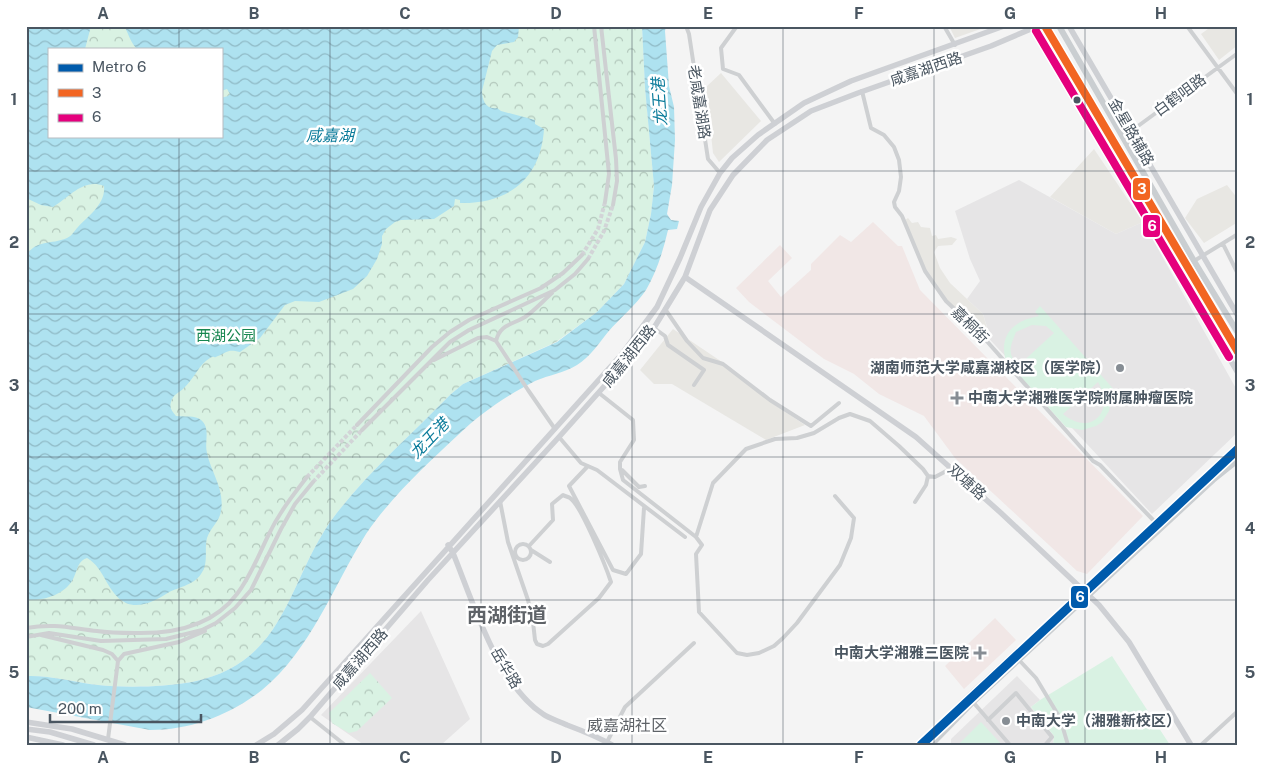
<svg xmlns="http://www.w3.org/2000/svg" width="1264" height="771" font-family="'Public Sans','Noto Sans SC',sans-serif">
<defs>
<pattern id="forest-crowns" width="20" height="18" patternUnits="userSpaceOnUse" patternTransform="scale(1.25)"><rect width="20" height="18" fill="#d9f2e3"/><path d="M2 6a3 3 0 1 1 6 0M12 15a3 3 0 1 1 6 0" fill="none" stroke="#b2c7bb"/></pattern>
<pattern id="water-waves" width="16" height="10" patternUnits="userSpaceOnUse" patternTransform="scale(1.25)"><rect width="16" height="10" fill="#aee2f0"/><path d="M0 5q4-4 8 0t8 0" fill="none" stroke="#90bac6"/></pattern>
</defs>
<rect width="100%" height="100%" fill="#f4f4f4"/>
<path fill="#e8e7e3" d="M949 26H989L955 38Z
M1212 26H1238V45L1219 60 1201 34Z
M721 73 761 121 719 162 713 153 706 87Z
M1094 149 1143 222 1116 234 1050 197Z
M1227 185 1238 199V222L1204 243 1185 218 1197 199Z
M908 218 912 223 918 222 921 227 930 228 932 236 936 235 938 239 951 237 957 239 952 245 938 246 934 252 940 268 950 283 983 314 987 328 975 332 949 304 924 268 904 221Z
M673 329 731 368 769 401 805 425 766 440 672 384H654L640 370Z"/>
<path fill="#e6e5e6" d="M1019 180 1116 234 1143 222 1238 392V432L1152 514 981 330 987 327 983 314 967 299 980 281 970 259 955 211Z
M421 611 470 719 441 745H364L321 715Z
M1017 676 1040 700 1031 707 1054 736 1053 745H951V739Z"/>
<path fill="#f1e7e6" d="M873 222 898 246H902L920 290 1143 516 1087 574 1077 571 955 458 924 416 879 394 854 374 824 359 749 302 736 288 780 245 792 258 768 281 781 297 811 270V264L840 235 851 242Z
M995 618 1016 640 964 689 945 666Z"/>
<path fill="url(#forest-crowns)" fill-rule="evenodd" d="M26 26H642L645 88 654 186 651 214 645 242 624 284 597 312 556 342 463 384 451 394C413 433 370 470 336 514 287 577 289 663 192 682 165 687 125 688 98 685 74 682 50 675 26 676ZM49 49H221V136H49Z
M370 673 392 698 357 731 349 733 332 723 329 713Z"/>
<path fill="#d9f2e3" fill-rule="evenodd" d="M1040 306 1116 392 1111 398 1109 411 1102 422 1096 426 1082 430 1066 427 1006 361C998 334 1015 320 1039 316L1035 312ZM1032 325 1046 326 1054 333 1018 366C1007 353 1010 347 1016 332ZM1098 382C1116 412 1090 437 1063 414Z
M1112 656 1170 745H1053L1054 736 1031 707 1040 700Z
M981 722 1002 745H958Z"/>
<path fill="url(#water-waves)" d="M26 26H91L85 49H49V136H221V98L228 96 230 94 227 89 221 91V49H137C130 42 129 34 124 26H519L518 37 514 42 497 45 492 51 482 91C482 100 486 110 497 108L501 111 535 120V124L544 129C541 178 509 204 460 203V200L455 199 454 206 434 219 401 220 395 222 386 229 382 236V244L377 259 367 276 353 289 319 302 295 301 285 305 260 338 240 352C227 349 228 352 218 356 212 359 216 355 210 358 199 364 194 379 184 388 179 393 173 394 171 402 169 408 172 411 176 416 183 417 196 415 201 420 211 428 204 442 207 453 211 472 225 490 221 511 220 521 210 528 207 538 204 550 209 563 201 574 193 586 177 587 166 594 155 601 139 609 126 603 107 594 105 568 87 558 78 561 78 568 74 577 67 594 43 602 26 599V256C36 239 51 245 67 238 72 236 74 231 78 227 88 216 106 204 104 186 83 178 70 197 53 207L41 205 26 198Z
M642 26H666L665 31 669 86 674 107 675 140 672 185 667 214 671 220 679 221 677 229 668 230C663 251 657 271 646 290 636 305 620 318 608 332 599 343 590 357 577 365 564 373 549 375 535 381 506 396 482 412 458 435 426 465 391 497 366 534 333 586 311 650 262 690 230 715 191 730 150 730L26 707V676C50 675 74 682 98 685 125 688 165 687 192 682 289 663 287 577 336 514 370 470 413 433 451 394L463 384 557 342 597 312 624 284 645 242 651 214 654 186 645 88Z"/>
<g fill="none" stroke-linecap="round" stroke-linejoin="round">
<path stroke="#d2d4d7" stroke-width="4" stroke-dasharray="4 2" stroke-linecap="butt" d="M582 255 598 229 605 202
M588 259 604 231 613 205
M307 477 357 425
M313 482 362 430"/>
<path stroke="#ced0d2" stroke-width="4" d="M594 26 609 174 605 202
M601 26 616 159 617 181 613 205
M686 26 689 34 708 159 720 173
M737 26 721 48 723 69 739 75 775 124
M944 26 955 45
M1187 26 1238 95
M862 91 871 128 884 135 894 147 899 160 901 177 899 191 894 202 895 207 902 216 925 271 946 301 965 319 974 331 984 338 1093 461 1100 465 1156 523
M1123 137 1238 53
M1223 244 1238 274
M1194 261 1238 234
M665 309 687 341 703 358 723 364 770 400 811 426 839 403
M654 328 665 336 668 345 704 370 694 385
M496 341C500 324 512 325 525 317 534 311 543 301 552 293
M434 360 478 338 487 337 496 341 528 390 555 429
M599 393 633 420 634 440 620 462V469L623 480 696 537 702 545 696 554 699 612 737 653 747 655 759 653 774 646 783 638 797 623 840 565 851 538 854 518 835 496
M357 425 432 347 450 332 469 320 541 288 563 273 582 255
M362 430 450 342 469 330 555 290 575 274 588 259
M559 437 581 463 597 470 685 537
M588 466 569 486 613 570 626 574 641 554 644 508
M622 470 639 487 645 486
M500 501 508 542 528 600 533 622 535 640 537 644 543 646 548 644 599 598 611 582C606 567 581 505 570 498 569 497 564 496 563 495L552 504 553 520 529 546
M915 502 926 485 928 476
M696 537 713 483 746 449 775 439 797 438 814 433 839 418 850 414 870 421 899 446 923 469 928 476 935 477 952 468
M515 552a8 8 0 1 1 16 0a8 8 0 1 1-16 0Z
M531 550 550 562
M26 628C55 623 70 628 97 631 110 633 123 633 135 633 173 634 213 626 237 594 251 576 259 554 269 534 279 513 293 495 307 477
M41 635 103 650 112 654 118 661 124 654 179 642 205 631
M26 637 49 633 101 641 166 639 202 630 216 623 235 608 251 590 281 529 295 504 313 482
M1019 660 1036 678 1060 718 1068 745
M973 702 1010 745
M310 717 345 745
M988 720 1016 693 1052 737 1045 745
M108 739 118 661
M607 742 625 707 694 643
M1201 745 1238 711"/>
<path stroke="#ced0d4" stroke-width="5.5" d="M1035 26 1238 373
M1069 26 1238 316
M685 277 916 437 1001 513 1099 605 1129 642 1191 745
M448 545 453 553C473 602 498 685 543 714 550 719 559 721 567 725 583 731 598 737 612 745
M26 722 72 729 125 745
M26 729 50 732 94 745
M26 737 63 745
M256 745 274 734 302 710 622 354 657 307 680 258 701 207 720 173 732 158 758 135 804 103 851 81 1004 26
M278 745 298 729 310 717 428 580 559 437 649 336 685 277 710 210 733 175 767 140 811 111 858 93 991 46 1038 26"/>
<path stroke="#caced1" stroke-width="6" d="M1045 26 1238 352
M1059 26 1194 261 1238 333
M919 745 970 695 1156 523 1238 445
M931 745 973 702 1213 480 1238 460"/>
<defs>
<path id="bus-1" d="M1045 26 1238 352"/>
<path id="bus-2" d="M1036 31 1229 357"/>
</defs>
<use href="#bus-1" stroke="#fff" stroke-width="11"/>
<use href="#bus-2" stroke="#fff" stroke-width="11"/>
<use href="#bus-1" stroke="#f26522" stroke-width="8"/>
<use href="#bus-2" stroke="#e5007d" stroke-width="8"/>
<defs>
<path id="metro-1" d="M921 745 1238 449"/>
</defs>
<use href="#metro-1" stroke="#fff" stroke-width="12"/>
<use href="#metro-1" stroke="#005bac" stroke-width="9"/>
</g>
<path fill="none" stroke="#4a5661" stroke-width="1" stroke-opacity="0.55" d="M179 26V49M330 26V745M481 26V745M632 26V745M783 26V745M934 26V745M1085 26V745M179 136V745M26 171H1238M26 314H1238M26 457H1238M26 600H1238"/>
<circle fill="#4a5661" stroke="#fff" stroke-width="2" cx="1077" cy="100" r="4.5"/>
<g fill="#868d94" stroke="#fff" stroke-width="2">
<circle cx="1120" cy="368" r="5"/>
<path d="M954.5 390.5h5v5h5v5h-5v5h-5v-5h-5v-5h5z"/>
<path d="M977.5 645.5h5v5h5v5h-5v5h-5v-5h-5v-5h5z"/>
<circle cx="1006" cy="721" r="5"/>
</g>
<g text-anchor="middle" stroke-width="5" stroke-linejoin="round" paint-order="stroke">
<g font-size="15" fill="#4a5661" stroke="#fff">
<text transform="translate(926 69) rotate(-19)" y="5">咸嘉湖西路</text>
<text transform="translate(1180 95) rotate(-36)" y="5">白鹤咀路</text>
<text transform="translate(699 102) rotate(81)" y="5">老咸嘉湖路</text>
<text transform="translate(1131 132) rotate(60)" y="5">金星路辅路</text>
<text transform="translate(970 325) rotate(45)" y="5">嘉桐街</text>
<text transform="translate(629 356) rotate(-51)" y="5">咸嘉湖西路</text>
<text transform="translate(967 482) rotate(42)" y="5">双塘路</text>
<text transform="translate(360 659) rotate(-49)" y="5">咸嘉湖西路</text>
<text transform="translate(506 668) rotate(59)" y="5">岳华路</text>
</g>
<g font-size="15" fill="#17864f" stroke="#fff">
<text x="226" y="341">西湖公园</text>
</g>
<g font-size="15" font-weight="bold" fill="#4a5661" stroke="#fff" text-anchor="end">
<text x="1110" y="373">湖南师范大学咸嘉湖校区（医学院）</text>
<text x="968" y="403" text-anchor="start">中南大学湘雅医学院附属肿瘤医院</text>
<text x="969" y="658">中南大学湘雅三医院</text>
<text x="1016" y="726" text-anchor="start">中南大学（湘雅新校区）</text>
</g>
<g font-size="16" font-style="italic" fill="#0c7c9b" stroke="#fff">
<text transform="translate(659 102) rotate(-94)" y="6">龙王港</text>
<text x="330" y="141">咸嘉湖</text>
<text transform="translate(429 438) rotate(-46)" y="6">龙王港</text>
</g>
<g font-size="16" fill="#5f6368" stroke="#fff">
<text x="627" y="731">威嘉湖社区</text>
</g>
<g font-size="20" font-weight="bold" fill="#5f6368" stroke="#fff">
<text x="507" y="622">西湖街道</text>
</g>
</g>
<g stroke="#fff" stroke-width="2">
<rect x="1132" y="177" width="19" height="24" rx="5" fill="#f26522"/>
<rect x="1142" y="214" width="19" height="24" rx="5" fill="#e5007d"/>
<rect x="1070" y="585" width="19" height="24" rx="5" fill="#005bac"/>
</g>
<g font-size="14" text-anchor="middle" font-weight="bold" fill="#fff">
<text x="1142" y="194">3</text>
<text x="1152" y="231">6</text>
<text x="1080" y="602">6</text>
</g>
<rect width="1264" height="771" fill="none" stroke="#ffffff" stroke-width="55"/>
<rect x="48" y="48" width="175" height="90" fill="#ffffff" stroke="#b7bbc0"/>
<rect x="58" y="64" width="25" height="8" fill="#005bac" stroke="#b7bbc0"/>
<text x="92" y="72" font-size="15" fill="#4a5661">Metro 6</text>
<rect x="58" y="89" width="25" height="8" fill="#f26522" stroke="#b7bbc0"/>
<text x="92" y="98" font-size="15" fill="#4a5661">3</text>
<rect x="58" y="114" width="25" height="8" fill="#e5007d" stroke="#b7bbc0"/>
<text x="92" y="122" font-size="15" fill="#4a5661">6</text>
<path d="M50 714v8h151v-8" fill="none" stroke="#4a5661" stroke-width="2.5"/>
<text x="58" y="714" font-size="15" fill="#4a5661" stroke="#ffffff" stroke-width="4" paint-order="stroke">200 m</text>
<rect x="28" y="28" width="1208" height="716" fill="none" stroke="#4a5661" stroke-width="2"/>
<g font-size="16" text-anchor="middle" font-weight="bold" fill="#4a5661">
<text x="103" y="19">A</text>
<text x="254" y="19">B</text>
<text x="405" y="19">C</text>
<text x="556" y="19">D</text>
<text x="708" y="19">E</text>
<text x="859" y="19">F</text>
<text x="1010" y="19">G</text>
<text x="1161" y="19">H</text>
<text x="14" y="105">1</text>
<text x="1250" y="105">1</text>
<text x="14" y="248">2</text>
<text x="1250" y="248">2</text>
<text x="14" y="391">3</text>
<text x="1250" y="391">3</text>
<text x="14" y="534">4</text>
<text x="1250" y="534">4</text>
<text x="14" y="678">5</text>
<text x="1250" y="678">5</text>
<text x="103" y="763">A</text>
<text x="254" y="763">B</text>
<text x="405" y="763">C</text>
<text x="556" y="763">D</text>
<text x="708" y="763">E</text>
<text x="859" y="763">F</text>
<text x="1010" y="763">G</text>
<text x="1161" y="763">H</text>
</g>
</svg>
